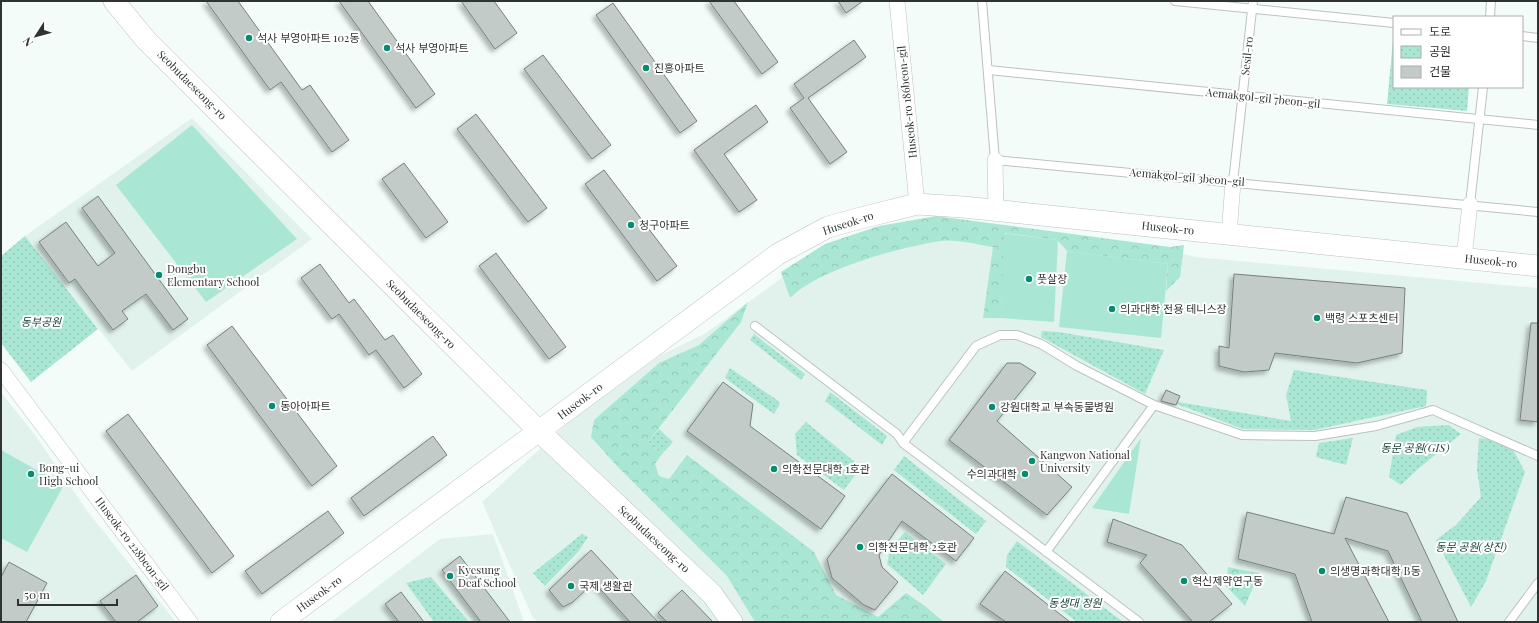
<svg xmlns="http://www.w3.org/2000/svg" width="1539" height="623" font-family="'Playfair Display','Noto Sans KR',serif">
<defs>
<pattern id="forest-crowns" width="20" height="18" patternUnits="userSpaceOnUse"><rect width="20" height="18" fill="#a9e7d4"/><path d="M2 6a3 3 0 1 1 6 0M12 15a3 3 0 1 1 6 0" fill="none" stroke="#92c7b6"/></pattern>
<pattern id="park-dots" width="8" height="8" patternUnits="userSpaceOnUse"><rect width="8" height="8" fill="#a9e7d4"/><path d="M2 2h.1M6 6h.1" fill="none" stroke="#92c7b6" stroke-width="1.8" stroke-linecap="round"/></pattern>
<filter id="shadow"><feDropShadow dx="-3.5" dy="3.5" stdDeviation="2" flood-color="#0004"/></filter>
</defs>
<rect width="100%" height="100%" fill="#f3fcf9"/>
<path fill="#e1f2ed" d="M192 118 312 239 132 371 25 236Z
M950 231 1070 243 1164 249 1196 257 1538 288V622H539L533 618 482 502 570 421 661 355 706 333 787 274Z
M1 392 35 435 88 512 176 622H1Z
M493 534 524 622H331L440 539Z"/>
<path fill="#a9e7d4" d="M192 125 297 239 206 302 116 185Z
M1003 233 1058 240 1054 322 1001 318Z
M1067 251 1168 264 1161 338 1059 327Z
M1141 438 1129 514 1092 508Z
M1 450 64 485 27 552 1 538Z"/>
<path fill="url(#forest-crowns)" d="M936 216 1170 247 1184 245 1180 277 1166 291 1168 264 1067 251 1057 240 1004 233 1001 318H983L993 247C978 245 955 239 941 241 900 247 819 269 790 298L781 272 825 244 879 226Z
M748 302 741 322 648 442 662 454 655 464 659 476 669 479 687 455 814 552 836 595 878 617 906 593 925 606 944 622H755L727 576 617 466 591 437 594 420 659 363 699 345Z
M1228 567 1259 573 1245 606 1226 586Z"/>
<path fill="url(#park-dots)" d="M1393 40 1394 87H1469L1467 111 1387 104Z
M25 236 98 329 31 382 1 343V256Z
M1042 331 1059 332 1164 350 1145 394 1041 337Z
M754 334 805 374 801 380 750 340Z
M730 368 777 400 780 404 774 414 725 378Z
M1294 370 1427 390 1426 406 1314 430 1243 429 1166 400 1291 421 1286 395Z
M830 392 887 436 882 445 825 401Z
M806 422 861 467 844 490 797 455 795 434Z
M1448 425 1461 434 1418 469 1401 485 1389 477 1396 435 1417 427Z
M659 429 673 442 662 454 648 442Z
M1353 438 1346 465 1316 457 1319 443Z
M1479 438 1509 442 1525 472 1486 581 1471 607 1436 540 1456 525 1481 497 1477 470Z
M904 456 986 521 976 534 894 470Z
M905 532 946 564 923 595 887 564 890 549Z
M582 534 588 537 578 552 545 586 533 573Z
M1017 541 1123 622H1077L1006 567 1007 555Z
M431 577 469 622H434L406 583Z"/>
<path fill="#c3cbc8" stroke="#79807d" filter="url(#shadow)" d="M206 1H238L302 90 310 85 349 140 332 152 281 82 270 90Z
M339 1H368L435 94 416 108Z
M461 1H494L517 33 495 49Z
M709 1H734L778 62 762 74Z
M838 1H863L846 13Z
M613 3 697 121 680 133 596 15Z
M854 40 866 57 808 98 847 152 830 164 790 108 804 98 794 84Z
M543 55 611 145 592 159 524 69Z
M756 105 768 122 724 154 757 200 739 212 694 150Z
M476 114 547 208 528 222 457 129Z
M404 163 448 222 426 238 382 179Z
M604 170 677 266 657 281 585 184Z
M98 196 188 319 173 330 146 294 122 311 128 319 113 330 75 279 69 283 39 242 66 222 98 266 115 253 82 208Z
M496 253 566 347 549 359 479 266Z
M320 264 349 303 354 299 385 340 393 335 422 374 404 388 376 350 369 355 339 314 332 319 301 278Z
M1234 274 1405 288 1402 353 1357 363 1275 353 1269 370 1244 372 1219 366V346L1229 348Z
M1531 323H1538V422L1520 420Z
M232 326 337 466 312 486 207 345Z
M1007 363H1020L1036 373 997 421 1072 487 1047 515 949 440Z
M723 382 753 404 750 426 845 496 821 529 687 431Z
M1166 390 1180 396 1176 405 1161 401Z
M128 414 234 556 212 573 106 431Z
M433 436 447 455 364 516 351 498Z
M892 474 974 538 956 561 902 521 879 555 882 567 898 582 875 610 864 605 832 578 827 559Z
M1346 497 1407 513 1458 622H1422L1388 551 1345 538 1389 622H1312L1295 574 1238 559 1247 512 1334 534Z
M328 511 344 533 262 594 245 571Z
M1113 519 1182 545 1232 604 1209 622H1193L1140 563 1147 555 1107 542Z
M591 550 658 622H630L594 582 573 602 563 607 549 590Z
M460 556 510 622H481L442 570Z
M9 562 47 583 26 622H1V577Z
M1005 571 1070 622H1006L980 604Z
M136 575 158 606 137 622H116L100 601Z
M682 590 713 622H667L658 613Z
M401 592 424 622H399L385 604Z"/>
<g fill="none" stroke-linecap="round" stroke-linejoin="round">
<defs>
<path id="lane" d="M982 1 995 160 1538 212
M1175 1 1394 23
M1490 17 1491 1
M1522 36 1538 38
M989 70 1538 125
M1233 182 1253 1
M1470 204 1483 87
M755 326 897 434 903 443 1139 622
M903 443 976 346 1000 335H1017L1041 344 1077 366 1154 405
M1046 552 1154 405 1242 435 1315 436 1376 426 1433 410 1538 456
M1509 622 1538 583"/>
<path id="street" d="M897 1 917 204
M995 160 996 210
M1229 235 1233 182
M1464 258 1470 204
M1 370 190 622"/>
<path id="secondary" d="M114 1 146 40 540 432 712 594 732 622
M281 622 778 254 828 227 861 218 917 204 963 207 1538 266"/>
</defs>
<use href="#lane" stroke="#bbc3c0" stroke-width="10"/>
<use href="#street" stroke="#bbc3c0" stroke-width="16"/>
<use href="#secondary" stroke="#bbc3c0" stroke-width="22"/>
<use href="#lane" stroke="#fff" stroke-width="8"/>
<use href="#street" stroke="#fff" stroke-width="15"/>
<use href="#secondary" stroke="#fff" stroke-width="21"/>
</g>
<g fill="#068c72" stroke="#fff" stroke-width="1.5">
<circle cx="249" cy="38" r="4"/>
<circle cx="387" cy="48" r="4"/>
<circle cx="646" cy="68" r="4"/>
<circle cx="631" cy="225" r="4"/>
<circle cx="159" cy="275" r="4"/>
<circle cx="1029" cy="279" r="4"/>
<circle cx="1112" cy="309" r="4"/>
<circle cx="1317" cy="318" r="4"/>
<circle cx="272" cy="406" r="4"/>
<circle cx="992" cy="407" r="4"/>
<circle cx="1032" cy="461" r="4"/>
<circle cx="774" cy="469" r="4"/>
<circle cx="31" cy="474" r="4"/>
<circle cx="1025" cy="474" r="4"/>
<circle cx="860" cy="547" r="4"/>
<circle cx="1322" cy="571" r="4"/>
<circle cx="450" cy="576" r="4"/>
<circle cx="1184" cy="581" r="4"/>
<circle cx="571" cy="586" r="4"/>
</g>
<g text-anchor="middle" stroke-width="4" stroke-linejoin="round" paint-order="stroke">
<g font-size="11" fill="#2f3332" stroke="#fff" text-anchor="start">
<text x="257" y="42">석사 부영아파트 102동</text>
<text x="395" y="52">석사 부영아파트</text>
<text x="654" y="72">진흥아파트</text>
<text x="639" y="229">청구아파트</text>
<text x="167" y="273">Dongbu<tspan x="167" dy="13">Elementary School</tspan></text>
<text x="1037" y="283">풋살장</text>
<text x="1120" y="313">의과대학 전용 테니스장</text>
<text x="1325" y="322">백령 스포츠센터</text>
<text x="280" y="410">동아아파트</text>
<text x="1000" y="411">강원대학교 부속동물병원</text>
<text x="1040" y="459">Kangwon National<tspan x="1040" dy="13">University</tspan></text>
<text x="39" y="472">Bong-ui<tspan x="39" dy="13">High School</tspan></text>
<text x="782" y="473">의학전문대학 1호관</text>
<text x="1017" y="478" text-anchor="end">수의과대학</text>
<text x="868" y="551">의학전문대학 2호관</text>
<text x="458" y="574">Kyesung<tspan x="458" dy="13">Deaf School</tspan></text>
<text x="1330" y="575">의생명과학대학 B동</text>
<text x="1192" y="585">혁신제약연구동</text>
<text x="579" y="590">국제 생활관</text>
</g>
<g font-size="11" fill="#2f3332" stroke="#fff">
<text transform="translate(1247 56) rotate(-84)" y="4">Sesil-ro</text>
<text transform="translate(192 85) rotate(45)" y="4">Seobudaeseong-ro</text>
<text transform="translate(1263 98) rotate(6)" y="4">Aemakgol-gil 7beon-gil</text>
<text transform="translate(907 102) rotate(-96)" y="4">Huseok-ro 186beon-gil</text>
<text transform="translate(1187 177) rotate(5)" y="4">Aemakgol-gil 3beon-gil</text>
<text transform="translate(848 223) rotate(-18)" y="4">Huseok-ro</text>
<text transform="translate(1168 228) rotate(6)" y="4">Huseok-ro</text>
<text transform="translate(1491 261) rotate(6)" y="4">Huseok-ro</text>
<text transform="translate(421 314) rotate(45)" y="4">Seobudaeseong-ro</text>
<text transform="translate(580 401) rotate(-37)" y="4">Huseok-ro</text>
<text transform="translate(654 539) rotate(43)" y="4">Seobudaeseong-ro</text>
<text transform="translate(132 544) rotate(53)" y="4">Huseok-ro 228beon-gil</text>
<text transform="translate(319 594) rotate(-36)" y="4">Huseok-ro</text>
</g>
<g font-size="11" font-style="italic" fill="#113e33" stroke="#fff">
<text x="41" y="326">동부공원</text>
<text x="1415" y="452">동문 공원(GIS)</text>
<text x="1471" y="551">동문 공원(상진)</text>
<text x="1075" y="607">동생대 정원</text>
</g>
</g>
<rect width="1539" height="623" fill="none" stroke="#2f3332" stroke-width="4"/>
<rect x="1393" y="16" width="130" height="72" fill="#ffffff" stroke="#acadad"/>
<rect x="1401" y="29" width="20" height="6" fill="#ffffff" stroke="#acadad"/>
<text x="1429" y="36" font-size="12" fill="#2f3332">도로</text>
<rect x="1401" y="46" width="20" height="12" fill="url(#park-dots)" stroke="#acadad"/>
<text x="1429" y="56" font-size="12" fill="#2f3332">공원</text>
<rect x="1401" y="66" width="20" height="12" fill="#c3cbc8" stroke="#acadad"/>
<text x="1429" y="76" font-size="12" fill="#2f3332">건물</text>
<g transform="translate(36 36) rotate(234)" stroke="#ffffff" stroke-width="3" paint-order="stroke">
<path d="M0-3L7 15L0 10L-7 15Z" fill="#2f3332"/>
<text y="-6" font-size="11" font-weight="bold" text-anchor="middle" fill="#2f3332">N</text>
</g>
<path d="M18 599v6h99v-6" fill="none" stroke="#2f3332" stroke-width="2"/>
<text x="24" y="599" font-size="12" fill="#2f3332" stroke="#ffffff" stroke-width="3" paint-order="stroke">50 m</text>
</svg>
